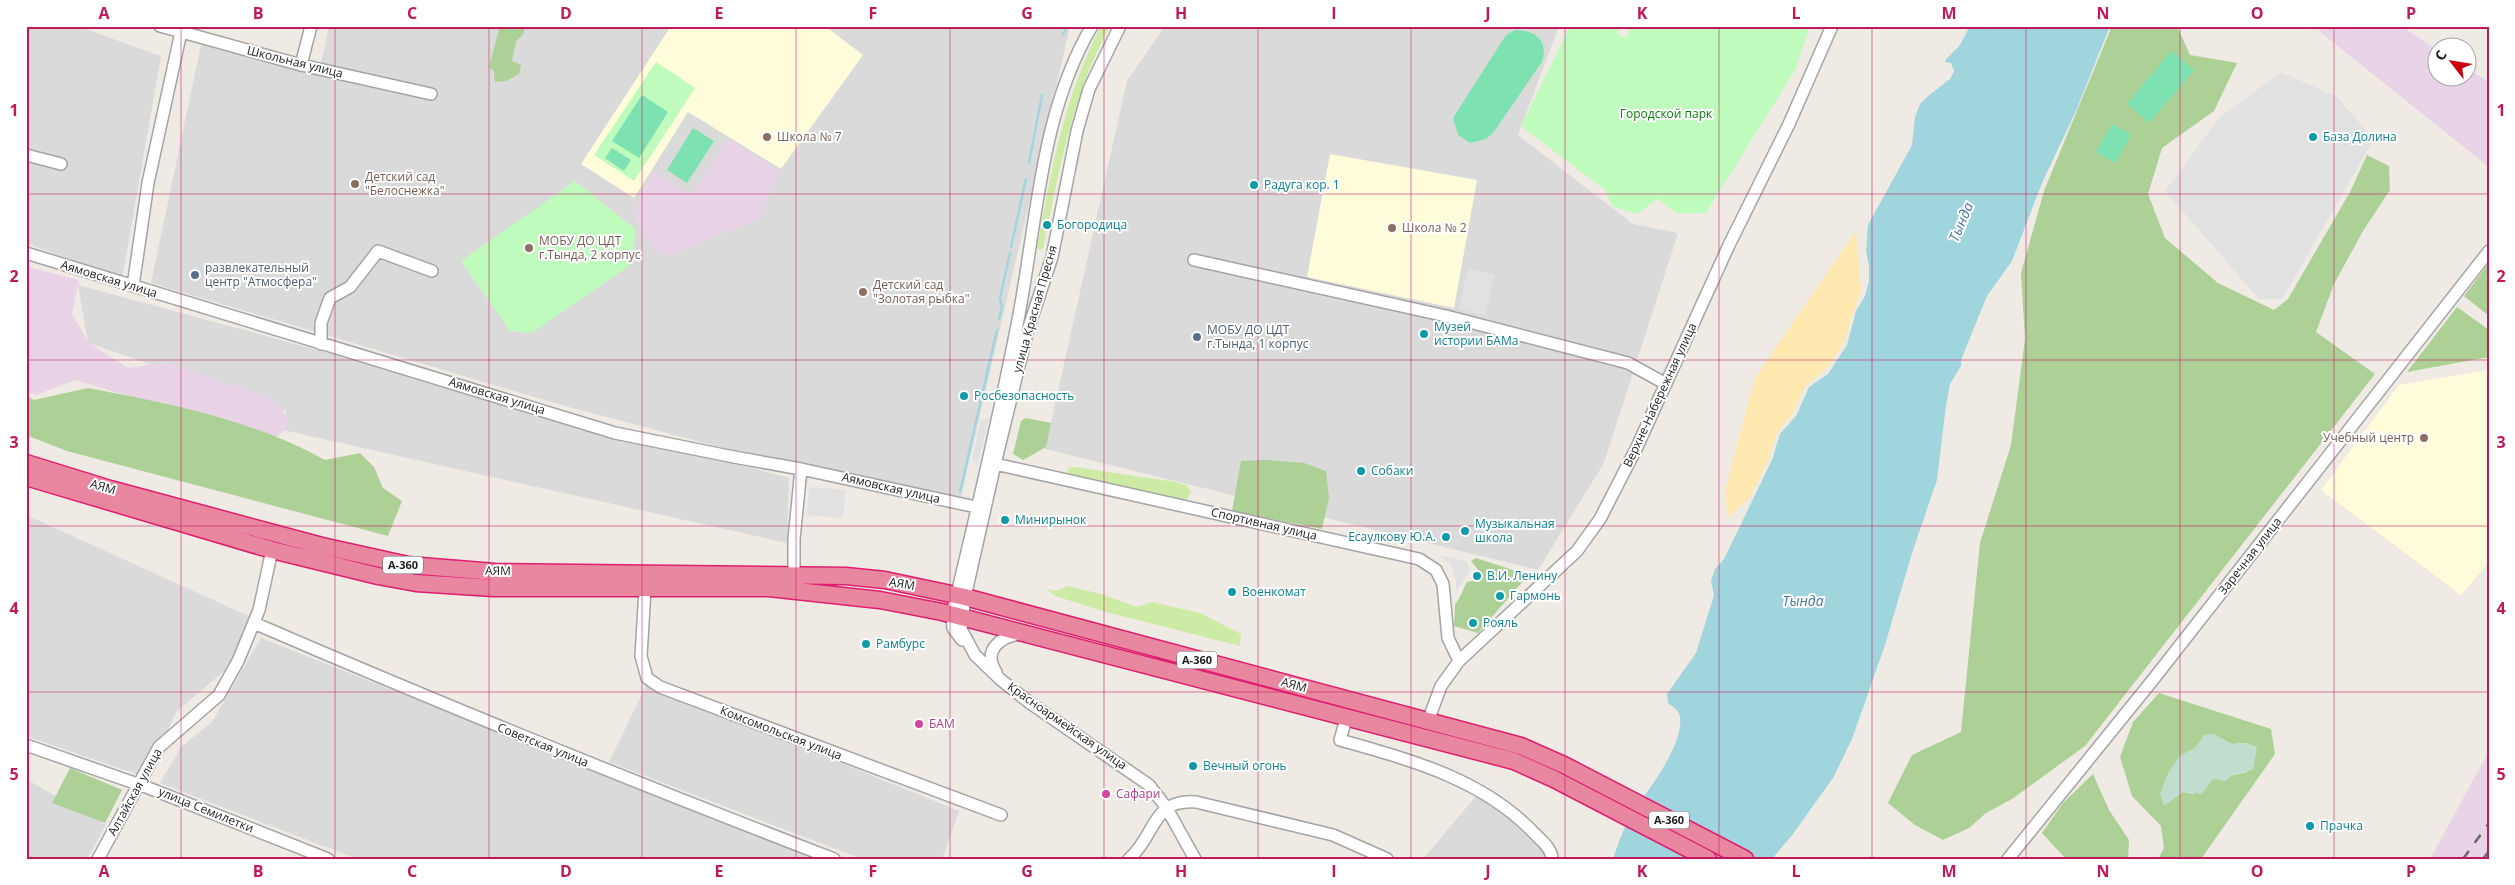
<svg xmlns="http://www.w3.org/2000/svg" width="2515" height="885" font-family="'Open Sans',sans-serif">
<rect width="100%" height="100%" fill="#efeae3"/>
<path fill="#dbdada" d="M26 26H77L161 56 122 279 26 243Z
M329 26H1070L961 497 754 456 558 404 151 283 201 45 319 73Z
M1165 26H1559L1518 135 1633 224 1678 233 1604 463 1538 570 1045 449 1127 81Z
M78 285 789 478 787 543 283 430 286 410 88 343Z
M26 515 253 618 235 662 177 711 145 777 26 736Z
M261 638 818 859H357L160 783 181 747 212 722Z
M647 684 959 811 942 859H862L609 762Z
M26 779 106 825 87 859H26Z
M1477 795 1502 810 1529 834 1543 852 1545 859H1423Z"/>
<path fill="#e8d4e6" d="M2325 26H2401L2437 50 2438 78H2468V69L2489 82V167L2319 31Z
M727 139 781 172 758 219 670 256 654 250 633 213 653 172 691 196Z
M29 267 79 280 72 314 89 343 128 368 165 362 271 398 282 409 287 419 286 429 274 439 75 380 36 395 26 391V270Z
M2489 751V859H2430Z"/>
<path fill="#fffcdc" d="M671 26H825L863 55 781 169 688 112 634 198 581 164Z
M1330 154 1477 180 1454 308 1307 277Z
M2489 370V562L2461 595 2321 490 2399 385Z"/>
<path fill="#ceeba6" d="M1101 26H1110C1072 95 1059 172 1043 248L1040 250 1037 248C1052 168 1063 100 1101 26Z
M1075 467 1175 482 1186 485 1191 491 1187 500 1066 474 1069 468Z
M1068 586 1101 594 1137 607 1152 602 1200 613 1241 634 1240 646 1106 612 1055 596 1047 589 1056 591Z"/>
<path fill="#acd096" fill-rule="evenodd" d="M500 26H525L523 35 516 41 512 61 521 65 519 74 506 81 495 82 494 71 489 67Z
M2112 26H2177L2190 55 2237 63 2214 111 2162 148 2148 194 2165 238 2218 283 2274 310 2288 299 2350 192 2367 155 2389 166 2390 190 2363 231 2334 284 2316 332 2375 374 2085 746 2012 799 1986 813 1969 828 1943 840 1915 825 1888 803 1912 755 1961 732 1980 543 2011 445 2025 339 2021 273 2044 191Z
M2489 263V316L2464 296Z
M2457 307 2489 330V357L2407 372Z
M88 388C167 403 254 420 325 460L360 453 374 467 383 488 402 501 388 536 67 451 26 435V396L34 400Z
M1026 418 1051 423 1046 447 1023 460 1013 454 1021 421Z
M1266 460 1304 463 1326 471 1329 498 1322 529 1232 511 1241 461Z
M1476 558 1522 573 1523 581 1478 633 1454 626 1455 604C1461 598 1463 589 1467 582L1482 579 1483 576 1471 561Z
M2159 693 2271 729 2275 754 2201 859H2158L2164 848 2161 826 2132 796 2120 757 2133 722ZM2213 734 2232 744 2246 743 2247 772 2213 779 2193 794 2183 792 2164 805 2179 757 2195 748 2205 735Z
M70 768 122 790 105 823 52 803Z
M2093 774 2109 810 2129 840 2128 859H2066L2042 833 2063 803Z"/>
<path fill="#bfdecd" d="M2213 734 2232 744 2246 743 2257 747 2253 770 2234 774 2226 781 2213 779 2202 794 2183 792 2164 806 2160 794 2168 773 2179 757 2195 748 2205 735Z"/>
<path fill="#ffe9b1" d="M1856 231 1861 290 1843 344 1824 371 1805 386 1792 415 1777 432 1768 460 1750 497 1728 518 1725 491 1755 378Z"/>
<path fill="#befbbd" d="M1570 26H1619L1617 33 1621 37H1628L1629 26H1810L1795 70 1706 213H1677L1657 199 1637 214 1613 207 1605 190 1521 126Z
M656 62 695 88 634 181 594 155Z
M575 181 635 229 633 263 532 333 510 331 461 261Z"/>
<path fill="#7ee1b2" d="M1515 30C1535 30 1549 40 1542 62L1493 133 1486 139 1470 143 1458 135 1453 118 1506 35Z
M2171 51 2194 70 2149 123 2127 104Z
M642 95 668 112 639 158 612 141Z
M2112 124 2131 135 2115 163 2096 152Z
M693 128 714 141 687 183 667 170Z
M612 148 631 160 624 171 605 158Z"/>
<path fill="#e1e1e1" d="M2281 72 2337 97 2374 139 2282 299H2259L2165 191 2220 117Z
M1468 268 1495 275 1485 315 1459 309Z
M989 419 977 467 972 458 981 420Z
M809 487 846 490 843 518 807 515Z
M1439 555 1467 562 1470 570 1456 593V581L1451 565Z"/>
<path fill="#a1d5de" d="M1970 26H2110L2076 111 2042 183 2012 261 1987 296 1961 360V366L1950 384 1946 406 1937 480 1912 553 1885 645 1852 739 1833 778 1793 834 1772 859H1613C1619 841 1626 821 1637 806 1651 787 1684 743 1680 717 1679 710 1673 707 1668 703L1667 694 1696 653 1714 595 1711 581 1715 569 1724 559 1772 460 1780 434 1796 416 1809 387 1828 374 1847 345 1856 311 1865 296 1869 281V266L1866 251 1868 225 1912 145 1915 117 1920 104 1928 96 1950 79 1954 71 1951 63 1945 62 1946 59 1960 45Z"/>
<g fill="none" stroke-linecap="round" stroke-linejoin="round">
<path stroke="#a1d5de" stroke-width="2.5" d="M1063 34 1068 26
M1029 163 1042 95
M1011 247 1026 179
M999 319 1002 307 1000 298 1010 253
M960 492 997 330"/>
<defs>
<path id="minor" d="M160 26 301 65 431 94
M1120 26 1089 89 1077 131 1052 257 1027 333 995 464 965 597 961 629 975 655 1001 680 1030 703 1149 785 1166 807 1195 859
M301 65 311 26
M26 155 61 164
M26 253 615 433 734 457 801 469 976 507
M1194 260 1446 316 1628 363 1666 384
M133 286 148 183 181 32
M321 344V323L330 298 350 287 378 251 432 271
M995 464 1419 559 1436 570 1443 584 1448 638 1459 661
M794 575V539L801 469
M645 589 641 656 647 678 660 687 1001 815
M254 623C446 706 639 784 834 859
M962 640 953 628 952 614C975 520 997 425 1016 330 1037 229 1038 117 1092 26
M996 672C982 651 1000 636 1021 634
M1346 719 1340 740C1411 760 1483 779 1535 834 1542 841 1552 849 1552 859
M1428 721 1441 686 1459 661 1577 551 1600 519 1637 447 1729 245 1789 124 1832 26
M26 745 146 787 328 859
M98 859 159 747 219 695 238 661 259 610 272 550
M1129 859C1157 834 1151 799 1196 802L1333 835 1387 859
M2008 859 2152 681 2489 251"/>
<path id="highway" d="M26 463 110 489 322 546 408 565 495 572 846 576 885 580 965 597 1521 746 1564 765 1745 859
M26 477 272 550 378 576 416 583 493 588H769L880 600 942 612 1514 761 1554 779 1708 859"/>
</defs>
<use href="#minor" stroke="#a4a4a4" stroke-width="14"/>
<use href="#highway" stroke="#df1e70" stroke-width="19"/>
<use href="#minor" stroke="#fff" stroke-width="11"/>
<use href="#highway" stroke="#e987a1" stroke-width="16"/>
<path stroke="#6b6b6b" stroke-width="2.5" stroke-dasharray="10 10" stroke-linecap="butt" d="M2463 859 2489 823
M2483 859 2489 851"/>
</g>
<path fill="none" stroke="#c2185b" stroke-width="1" stroke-opacity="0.55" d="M181 26V859M335 26V859M489 26V859M642 26V859M796 26V859M950 26V859M1104 26V859M1258 26V859M1411 26V859M1565 26V859M1719 26V859M1872 26V859M2026 26V859M2180 26V859M2334 26V859M26 194H2489M26 360H2489M26 526H2489M26 692H2489"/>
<g fill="#8d6e63" stroke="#fff" stroke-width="2">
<circle cx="767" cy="137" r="5"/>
<circle cx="355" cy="184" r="5"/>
<circle cx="1392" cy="228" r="5"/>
<circle cx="529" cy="248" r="5"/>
<circle cx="863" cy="292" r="5"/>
<circle cx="2424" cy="438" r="5"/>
</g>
<g fill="#0f9aa8" stroke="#fff" stroke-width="2">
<circle cx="2313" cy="137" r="5"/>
<circle cx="1254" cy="185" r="5"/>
<circle cx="1047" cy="225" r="5"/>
<circle cx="1424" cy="334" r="5"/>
<circle cx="964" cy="396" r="5"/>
<circle cx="1361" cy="471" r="5"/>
<circle cx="1005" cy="520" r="5"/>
<circle cx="1465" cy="531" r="5"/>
<circle cx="1446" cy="537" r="5"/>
<circle cx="1477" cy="576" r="5"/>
<circle cx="1232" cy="592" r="5"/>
<circle cx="1500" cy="596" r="5"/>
<circle cx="1473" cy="623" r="5"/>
<circle cx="866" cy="644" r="5"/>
<circle cx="1193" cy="766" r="5"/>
<circle cx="2310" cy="826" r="5"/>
</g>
<g fill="#5c6f8a" stroke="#fff" stroke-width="2">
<circle cx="195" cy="275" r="5"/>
<circle cx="1197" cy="337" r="5"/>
</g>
<g fill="#d1479c" stroke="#fff" stroke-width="2">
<circle cx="919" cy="724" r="5"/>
<circle cx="1106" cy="794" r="5"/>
</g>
<g text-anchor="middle" stroke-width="4" stroke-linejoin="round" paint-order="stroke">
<g fill="#fff" stroke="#616161" stroke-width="1">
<rect x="383" y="556.5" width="40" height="17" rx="4"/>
<rect x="1177" y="651.5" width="40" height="17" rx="4"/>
<rect x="1649" y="811.5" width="40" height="17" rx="4"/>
</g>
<g font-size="11" font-weight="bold" fill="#1d1d1d">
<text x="403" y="569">А-360</text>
<text x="1197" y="664">А-360</text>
<text x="1669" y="824">А-360</text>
</g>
<g font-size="12" fill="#1d1d1d" stroke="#fff">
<text transform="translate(295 62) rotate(14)" y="4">Школьная улица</text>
<text transform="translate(109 279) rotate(17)" y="4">Аямовская улица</text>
<text transform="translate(1035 309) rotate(-74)" y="4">улица Красная Пресня</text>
<text transform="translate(1660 395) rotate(-65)" y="4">Верхне-Набережная улица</text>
<text transform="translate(497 396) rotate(17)" y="4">Аямовская улица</text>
<text transform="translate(103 487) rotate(16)" y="4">АЯМ</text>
<text transform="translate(891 488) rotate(13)" y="4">Аямовская улица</text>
<text transform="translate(1264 524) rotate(13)" y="4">Спортивная улица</text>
<text transform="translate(2250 556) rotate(-52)" y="4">Заречная улица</text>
<text transform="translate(498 571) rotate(1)" y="4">АЯМ</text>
<text transform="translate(902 584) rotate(10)" y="4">АЯМ</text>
<text transform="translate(1294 685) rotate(15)" y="4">АЯМ</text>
<text transform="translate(1067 726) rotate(35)" y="4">Красноармейская улица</text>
<text transform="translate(781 733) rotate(21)" y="4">Комсомольская улица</text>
<text transform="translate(543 745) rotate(22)" y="4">Советская улица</text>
<text transform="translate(135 792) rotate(-61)" y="4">Алтайская улица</text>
<text transform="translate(206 810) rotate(22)" y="4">улица Семилетки</text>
</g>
<g font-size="12" fill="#087f08" stroke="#fff">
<text x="1666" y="118">Городской парк</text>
</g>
<g font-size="12" fill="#785e54" stroke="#fff" text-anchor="start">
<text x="777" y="141">Школа № 7</text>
<text x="365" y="181">Детский сад<tspan x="365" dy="14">"Белоснежка"</tspan></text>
<text x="1402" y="232">Школа № 2</text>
<text x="539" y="245">МОБУ ДО ЦДТ<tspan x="539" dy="14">г.Тында, 2 корпус</tspan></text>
<text x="873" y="289">Детский сад<tspan x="873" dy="14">"Золотая рыбка"</tspan></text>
<text x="2414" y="442" text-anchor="end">Учебный центр</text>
</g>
<g font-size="12" fill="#0d838f" stroke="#fff" text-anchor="start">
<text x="2323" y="141">База Долина</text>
<text x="1264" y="189">Радуга кор. 1</text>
<text x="1057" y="229">Богородица</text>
<text x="1434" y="331">Музей<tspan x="1434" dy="14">истории БАМа</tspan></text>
<text x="974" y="400">Росбезопасность</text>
<text x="1371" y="475">Собаки</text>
<text x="1015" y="524">Минирынок</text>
<text x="1475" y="528">Музыкальная<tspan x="1475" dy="14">школа</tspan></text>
<text x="1436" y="541" text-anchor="end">Есаулкову Ю.А.</text>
<text x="1487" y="580">В.И. Ленину</text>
<text x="1242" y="596">Военкомат</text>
<text x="1510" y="600">Гармонь</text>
<text x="1483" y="627">Рояль</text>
<text x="876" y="648">Рамбурс</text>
<text x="1203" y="770">Вечный огонь</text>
<text x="2320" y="830">Прачка</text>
</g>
<g font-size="12" fill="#4e5e75" stroke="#fff" text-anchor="start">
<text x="205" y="272">развлекательный<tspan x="205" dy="14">центр "Атмосфера"</tspan></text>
<text x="1207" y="334">МОБУ ДО ЦДТ<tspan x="1207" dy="14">г.Тында, 1 корпус</tspan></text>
</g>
<g font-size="12" fill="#b23c85" stroke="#fff" text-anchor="start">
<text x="929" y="728">БАМ</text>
<text x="1116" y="798">Сафари</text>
</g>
<g font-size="14" font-style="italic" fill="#4278a0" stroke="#fff">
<text transform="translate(1961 222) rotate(-67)" y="5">Тында</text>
<text x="1803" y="606">Тында</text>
</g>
</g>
<rect width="2515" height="885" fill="none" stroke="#ffffff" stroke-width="55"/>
<g transform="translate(2452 62) rotate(301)"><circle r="24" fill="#ffffff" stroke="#a5a5a5"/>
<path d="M0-4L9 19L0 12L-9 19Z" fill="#cb0010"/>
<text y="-8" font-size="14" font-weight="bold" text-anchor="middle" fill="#1d1d1d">С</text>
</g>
<rect x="28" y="28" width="2460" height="830" fill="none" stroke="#c2185b" stroke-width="2"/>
<g font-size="16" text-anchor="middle" font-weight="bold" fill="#c2185b">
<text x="104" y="19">A</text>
<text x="258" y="19">B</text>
<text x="412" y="19">C</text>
<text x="566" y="19">D</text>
<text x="719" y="19">E</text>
<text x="873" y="19">F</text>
<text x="1027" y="19">G</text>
<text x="1181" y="19">H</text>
<text x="1334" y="19">I</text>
<text x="1488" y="19">J</text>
<text x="1642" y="19">K</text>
<text x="1796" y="19">L</text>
<text x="1949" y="19">M</text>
<text x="2103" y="19">N</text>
<text x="2257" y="19">O</text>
<text x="2411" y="19">P</text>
<text x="14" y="116">1</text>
<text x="2501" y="116">1</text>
<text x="14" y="282">2</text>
<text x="2501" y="282">2</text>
<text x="14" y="448">3</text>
<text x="2501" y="448">3</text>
<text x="14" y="614">4</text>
<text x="2501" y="614">4</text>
<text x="14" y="780">5</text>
<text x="2501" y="780">5</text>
<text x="104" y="877">A</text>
<text x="258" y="877">B</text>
<text x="412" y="877">C</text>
<text x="566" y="877">D</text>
<text x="719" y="877">E</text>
<text x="873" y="877">F</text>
<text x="1027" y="877">G</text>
<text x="1181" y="877">H</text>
<text x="1334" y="877">I</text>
<text x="1488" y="877">J</text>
<text x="1642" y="877">K</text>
<text x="1796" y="877">L</text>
<text x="1949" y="877">M</text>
<text x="2103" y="877">N</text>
<text x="2257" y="877">O</text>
<text x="2411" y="877">P</text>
</g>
</svg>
